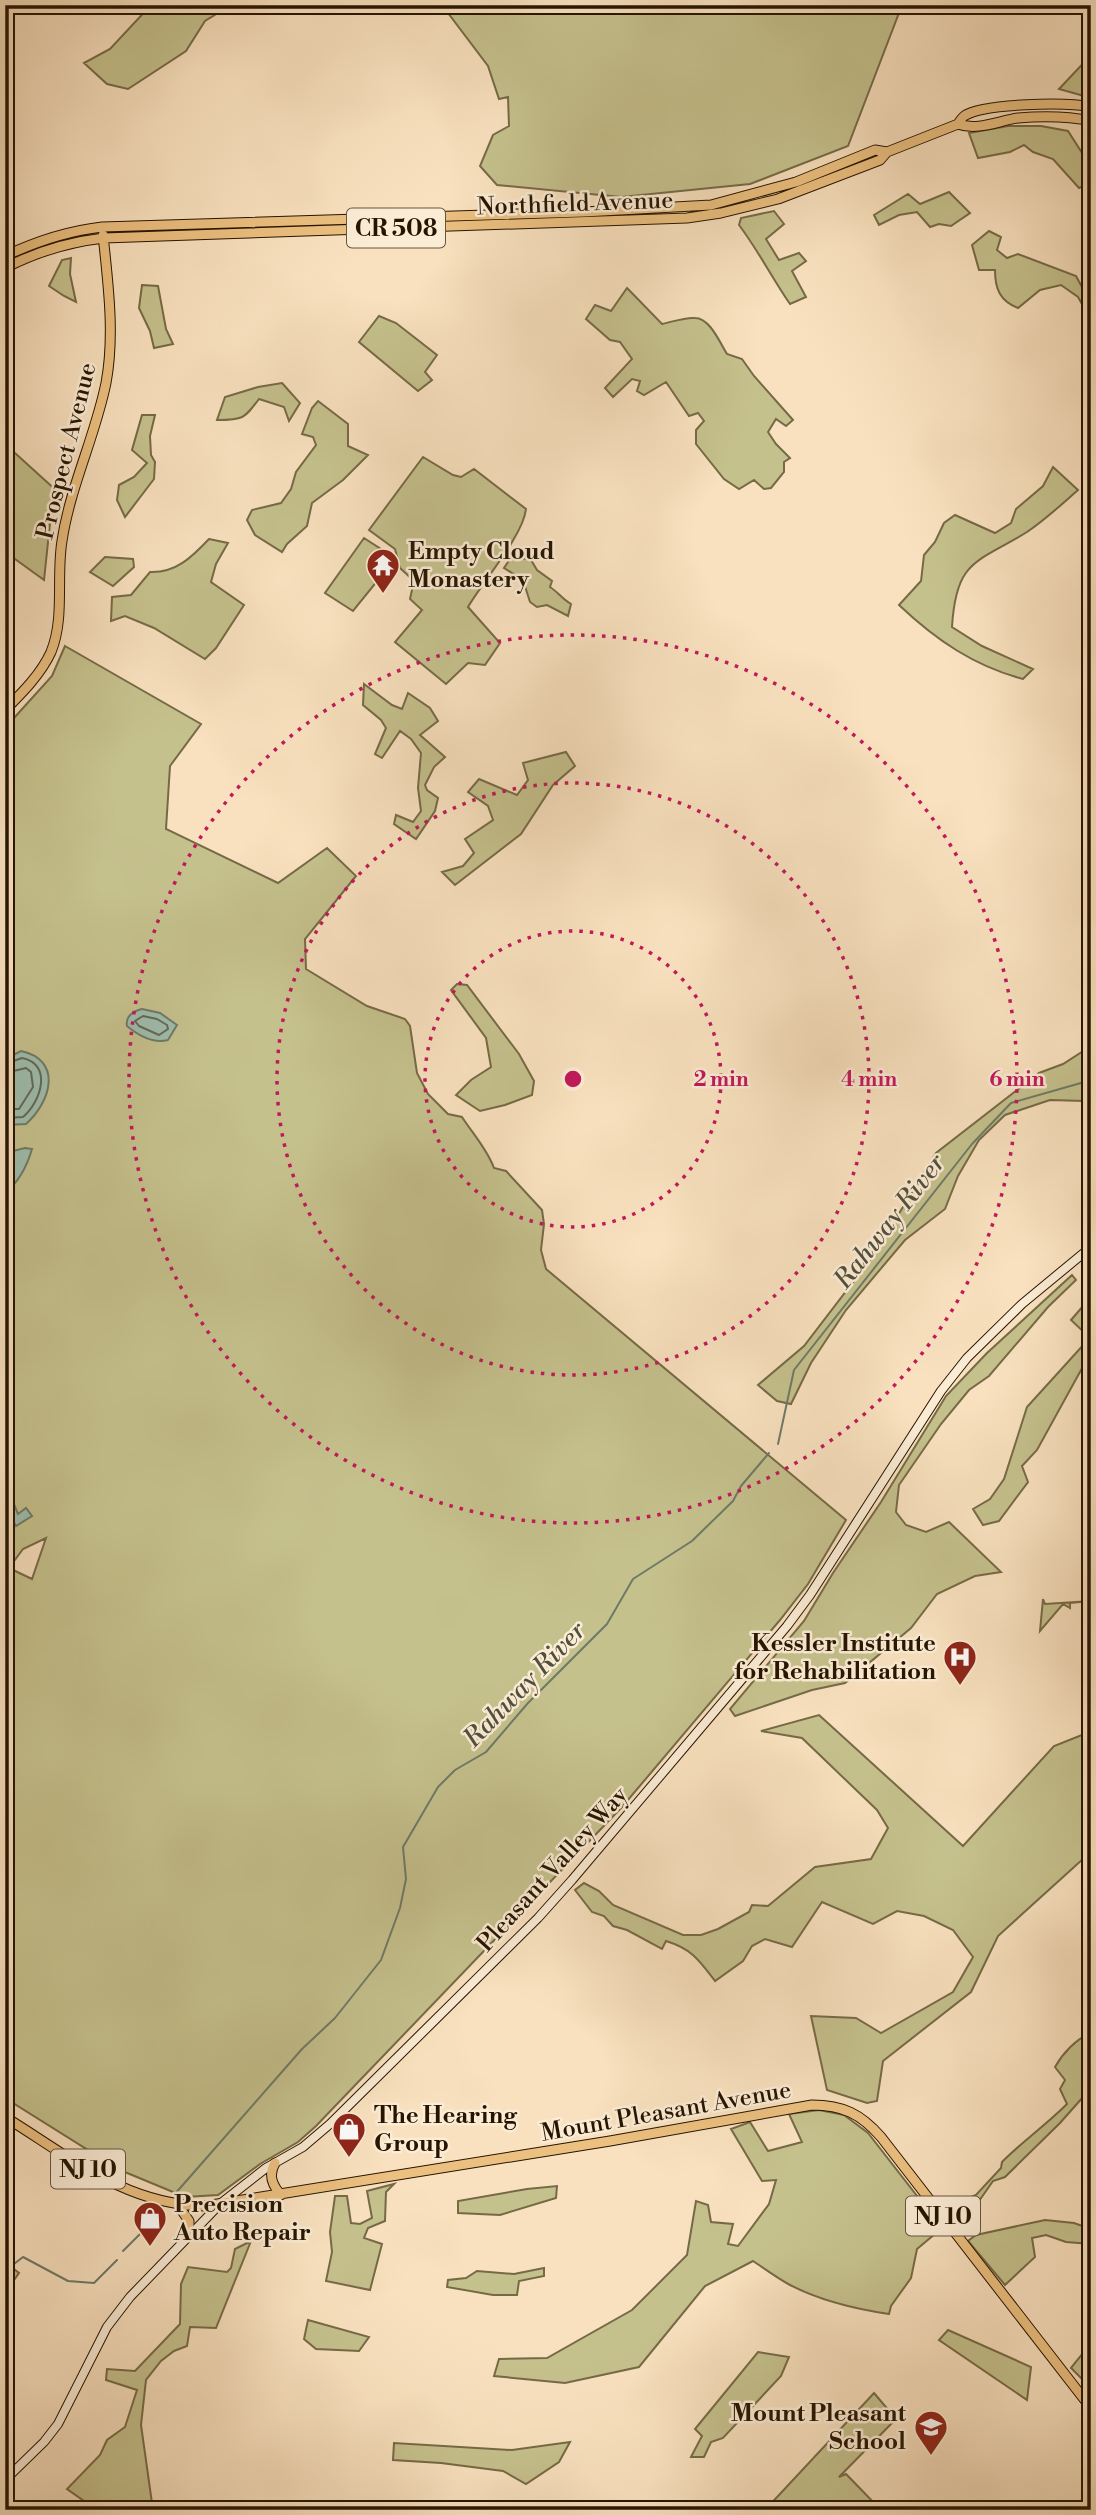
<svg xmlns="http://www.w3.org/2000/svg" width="1096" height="2515" font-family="'Libre Bodoni',serif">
<rect width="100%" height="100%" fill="#f9e1bf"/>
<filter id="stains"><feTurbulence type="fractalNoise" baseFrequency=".00286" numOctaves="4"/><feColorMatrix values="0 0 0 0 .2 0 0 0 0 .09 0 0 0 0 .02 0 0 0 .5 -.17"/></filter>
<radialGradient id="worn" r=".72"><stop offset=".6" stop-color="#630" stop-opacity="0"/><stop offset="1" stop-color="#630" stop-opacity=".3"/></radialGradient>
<path fill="#c5c18d" stroke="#766a46" stroke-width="2" fill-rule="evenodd" d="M151 5H231L205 21 186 51 128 89 107 84 84 63 110 49Z
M442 5H902L848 146 750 184 621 197 497 185 480 166 493 135 509 126 508 97 499 99 488 66Z
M1091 55V98L1059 89Z
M1008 126H1041L1068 131 1091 167V183L1079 188 1053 159 1033 152 1024 145 1010 152 978 158 969 133Z
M949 192 970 213 951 226 939 224 930 227 917 212 899 215 879 225 874 215 908 194 920 204Z
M774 211 784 224 766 239 779 260 799 253 806 261 792 271 806 297 790 304C772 278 758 250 739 225L741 218Z
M989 231 1001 237 997 250 1007 258 1018 254 1076 276 1082 287 1091 294V320L1078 297 1061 285 1040 290 1018 308C1000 301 995 289 995 270H979L972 245Z
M71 258 70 274 76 302 64 296 49 286 62 260Z
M142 285 158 286 166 329 173 344 154 348 150 331 139 308Z
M627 288 662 324C672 322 685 317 695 318 710 318 720 343 727 354L742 359 754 376 793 420 786 426 776 419 768 432 776 444 790 458 784 462V472L771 488 764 489 754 480 739 489 724 479 696 444V430L704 421 698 413 689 416 666 382 644 395 637 391 640 381 632 379 613 397 605 388 632 359 620 342 610 340 586 319 595 305 611 311Z
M379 316 396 323 437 355 425 372 432 380 418 391 359 342Z
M282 383 300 403 289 421 284 407 259 399C244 419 243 420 217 420L225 397 258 387Z
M318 401 348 424V446L368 455 343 480 312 503 307 526 287 544 282 552 255 535 247 520 252 510 281 503 291 489 296 472 316 445 313 437 302 434 312 408Z
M142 415H155L150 436 151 455 155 462 154 479 125 517 117 500 119 485 134 477 147 463 132 450Z
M5 444 58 492 51 514 44 580 8 554 5 556Z
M423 457 453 475 461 477 474 469 526 509C523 536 483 581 468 607L500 643 485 665 468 663 446 684 395 642 422 610 410 599 414 581 400 568 395 549 369 530Z
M1053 467 1078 490C1062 504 1045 520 1027 532 977 563 956 559 952 627L982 646 1033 669 1023 679C974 666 936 640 899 605L921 581 924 555 935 542 944 523 955 515 995 533 1011 523 1016 509 1043 486Z
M364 538 387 553 391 564 353 611 325 593Z
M209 539 228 543 216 564 211 582 244 605 216 648 205 659 154 628 125 616 111 621 112 597 131 595 150 572C176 573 192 557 209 539Z
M512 556 531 560 537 570 552 581 550 587C558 592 562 599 571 604L568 616 547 605 537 607 530 602 523 580 504 568Z
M105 557 133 559 134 567 113 586 90 572Z
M65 646 201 724 170 766 166 829 278 883 327 848 356 876 305 939 306 969 367 1006 405 1019 410 1026 417 1073 428 1094 448 1114 462 1117C473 1134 487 1149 494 1168L506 1171 542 1210 544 1224 541 1250 546 1269 846 1520 808 1584 780 1620 622 1807 316 2126 298 2142 260 2164 218 2195 185 2197 120 2170 5 2098V728L52 676ZM46 1538 32 1579 9 1568 23 1549Z
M364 684 392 705 402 709 408 693 430 708 438 721 420 735 445 757 434 767 425 785 427 790 438 798 435 811 416 839 394 824 396 815 413 822 421 811 418 788 421 753 411 739 400 731 382 758 375 754 386 728 381 720 363 705Z
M566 752 575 766 553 785 521 834 455 885 442 872 463 866 474 853 465 839 493 820 488 806 468 792 479 779 517 795 528 780 523 763Z
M457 984 467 985 519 1054 534 1081 532 1095 505 1105 480 1111 456 1095 471 1080 491 1067 486 1038 451 990Z
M1091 1046V1105L1085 1101 1050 1100 1005 1115 979 1140 958 1176 945 1209 905 1240 846 1310 811 1363 791 1404 777 1401 758 1385 804 1346 873 1256 936 1153 1039 1073 1063 1064Z
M1072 1275 1076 1280 1048 1307 989 1376 969 1390 941 1424 899 1485 896 1512 906 1525 926 1532 949 1522 1001 1572 975 1576 937 1594 911 1628 845 1683 812 1690 735 1716 730 1709 804 1621 833 1573 881 1502 946 1396 987 1353Z
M1090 1298 1091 1352 1037 1450 1022 1466 1028 1482 999 1521 983 1525 973 1509 990 1499 1004 1479 1027 1407 1086 1342 1087 1335 1071 1320Z
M1043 1599 1045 1604 1091 1601 1070 1603V1608L1063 1604 1040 1631Z
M819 1715 963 1846 1054 1746 1082 1735 1091 1743V1864L1084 1858 998 1936 971 1992 883 2061 877 2101 867 2103 827 2090 811 2016 856 2018 881 2033 953 1992 973 1957 953 1930 924 1916 897 1911 873 1924 822 1902 792 1947 765 1939 752 1946 743 1961 715 1981C699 1960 692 1949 666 1941L662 1949 627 1930 613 1926 604 1916 592 1912 575 1890 584 1883 599 1891 613 1905 683 1935H701L718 1929 749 1912 752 1905 768 1906 815 1867 871 1859 888 1828 877 1810 802 1738 761 1731Z
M1091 2033V2088L1060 2123 1005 2177 993 2181 965 2221 949 2206 976 2195 1001 2168 1002 2162C1023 2141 1046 2125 1067 2104L1060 2089 1065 2080 1055 2067C1063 2053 1076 2039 1091 2033Z
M819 2110 844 2115 868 2133 942 2228 917 2249 911 2278 891 2306 889 2314C855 2309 821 2301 790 2285 777 2278 765 2269 753 2261L705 2286 639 2367 565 2383 494 2376 499 2359 547 2358 632 2310 687 2255 696 2201 708 2205 711 2222 733 2224 728 2244 738 2246 769 2204 776 2180 762 2181 731 2129 750 2122 768 2151 802 2142 789 2114Z
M394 2184 386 2192 385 2221 368 2228 364 2238 382 2244 370 2290 326 2281 332 2252 330 2232 335 2196H347L351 2223 360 2224 372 2218 367 2191Z
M557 2186 556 2198 500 2215 458 2213V2201L527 2189Z
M1045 2220 1074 2223 1091 2229V2244L1066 2242 1046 2235 1032 2238 1035 2257 1005 2285 968 2241 976 2235Z
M251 2241 216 2328 190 2327 187 2346 174 2351 161 2361 146 2380 141 2425 152 2503 147 2510H97L67 2489 100 2455 107 2440 125 2427 137 2390 106 2380 107 2369 135 2371 180 2324 181 2284 188 2267 227 2272 231 2268 235 2249Z
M5 2262 19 2273 5 2293Z
M544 2268V2276L519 2281 517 2295H493L447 2287 448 2280 466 2278 477 2271 514 2274Z
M308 2320 369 2337 359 2351 316 2349 304 2339Z
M948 2330 1031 2367 1027 2400 939 2340Z
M1091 2343V2368L1083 2380 1071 2368Z
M758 2352 789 2357 781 2376 723 2438 711 2442 704 2457H691L702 2436 695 2429Z
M874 2393 896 2419 839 2477 846 2474 881 2510H765Z
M570 2442 559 2462 526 2484 503 2471 441 2463 393 2460 394 2443 512 2450Z"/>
<path fill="#9ebeae" stroke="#6e7a68" stroke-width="2" d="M142 1009 160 1013 177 1025 168 1040C153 1044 139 1036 127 1026 125 1016 134 1011 142 1009Z
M21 1051C63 1060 51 1102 26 1124L5 1125V1059Z
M25 1148 32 1149C27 1166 19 1182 5 1193V1150L13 1151Z
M13 1502 18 1514 26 1508 32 1516 16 1526 5 1507Z"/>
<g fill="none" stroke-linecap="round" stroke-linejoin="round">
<path stroke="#626957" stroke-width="2" d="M143 1016 157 1019 167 1025 168 1029 159 1035 139 1026 135 1021Z
M5 1064 22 1058C53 1064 41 1102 23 1117L5 1118
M5 1073 26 1068 31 1072 33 1087 19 1109H5"/>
<path stroke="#6e7a68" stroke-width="2" d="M778 1444 794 1370 972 1144 1011 1103 1088 1081 1091 1078
M174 2195 302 2049 335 2018 381 1960 400 1908 406 1879 403 1847 438 1787 455 1770 486 1752 528 1703 607 1624 633 1579 692 1541 733 1501 741 1486 769 1453
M123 2251 161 2213
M5 2271 23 2257 68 2281 94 2283 117 2260"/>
<defs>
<path id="secondary" d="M5 2480 44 2442 58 2424 107 2327 130 2297 220 2204 266 2168 303 2147 330 2124 538 1918 572 1880 787 1626 810 1595 941 1391 967 1358 1022 1304 1091 1247"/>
<path id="primary" d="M958 124C977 131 998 121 1018 118 1042 116 1067 116 1091 121
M5 256C37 241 67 231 102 227L583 212 711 205 796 182 875 150 887 152 958 124C958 124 963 116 964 116 984 103 1067 102 1091 107
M5 268C36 252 69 242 104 238L687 218 721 213 778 199 880 160 887 152
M5 710C22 693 41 674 51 652 65 618 56 577 62 541 70 487 95 437 106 383 115 335 108 283 103 235
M5 2117C70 2157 126 2205 205 2206L610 2141 812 2105C843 2105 861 2114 881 2137L1091 2408
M275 2163C268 2175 272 2185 281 2195
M178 2205 189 2221V2235"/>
</defs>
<use href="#secondary" stroke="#261400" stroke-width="10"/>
<use href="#primary" stroke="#261400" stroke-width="11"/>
<use href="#secondary" stroke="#fbecd5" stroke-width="8"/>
<use href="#primary" stroke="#ecc080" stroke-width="9"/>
</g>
<g fill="none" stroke="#c2185b" stroke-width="3.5" stroke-dasharray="3.5 7">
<circle cx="573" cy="1079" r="148"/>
<circle cx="573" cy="1079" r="296"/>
<circle cx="573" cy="1079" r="444"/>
</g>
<defs>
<symbol id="temple-pin" viewBox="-11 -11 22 30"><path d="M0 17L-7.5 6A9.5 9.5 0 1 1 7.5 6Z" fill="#8f2418" stroke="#fbecd5"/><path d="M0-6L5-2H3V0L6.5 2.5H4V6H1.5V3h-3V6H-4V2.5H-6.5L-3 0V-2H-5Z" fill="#fff"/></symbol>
<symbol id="hospital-pin" viewBox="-11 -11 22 30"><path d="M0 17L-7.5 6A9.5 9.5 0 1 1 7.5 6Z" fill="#8f2418" stroke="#fbecd5"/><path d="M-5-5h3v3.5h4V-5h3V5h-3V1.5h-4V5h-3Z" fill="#fff"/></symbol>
<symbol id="shop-pin" viewBox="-11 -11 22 30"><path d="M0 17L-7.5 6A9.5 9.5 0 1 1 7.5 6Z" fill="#8f2418" stroke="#fbecd5"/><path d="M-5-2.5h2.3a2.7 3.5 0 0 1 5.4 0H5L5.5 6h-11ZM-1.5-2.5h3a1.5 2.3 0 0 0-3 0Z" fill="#fff"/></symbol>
<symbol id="school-pin" viewBox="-11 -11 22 30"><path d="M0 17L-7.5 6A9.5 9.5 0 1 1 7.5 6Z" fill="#8f2418" stroke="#fbecd5"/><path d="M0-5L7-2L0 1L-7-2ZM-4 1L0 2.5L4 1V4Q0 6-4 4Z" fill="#fff"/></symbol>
</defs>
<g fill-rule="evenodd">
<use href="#temple-pin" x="364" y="546" width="38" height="52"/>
<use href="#hospital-pin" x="941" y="1638" width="38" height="52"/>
<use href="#shop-pin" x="330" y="2110" width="38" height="52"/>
<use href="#shop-pin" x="131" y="2199" width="38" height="52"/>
<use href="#school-pin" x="912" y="2408" width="38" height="52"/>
</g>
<g text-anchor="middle" stroke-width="5" stroke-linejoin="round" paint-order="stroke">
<g fill="#fbecd5" stroke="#665540" stroke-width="2">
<rect x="347" y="208.5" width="98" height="39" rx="5"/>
<rect x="51" y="2149.5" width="74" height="39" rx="5"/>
<rect x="906" y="2196.5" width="74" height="39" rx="5"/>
</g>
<g font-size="23" font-weight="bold" fill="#261400">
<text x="396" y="236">CR 508</text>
<text x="88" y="2177">NJ 10</text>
<text x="943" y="2224">NJ 10</text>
</g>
<g font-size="24" fill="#261400" stroke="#fbecd5">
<text transform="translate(575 203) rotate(-2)" y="8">Northfield Avenue</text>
<text transform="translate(66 451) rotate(-76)" y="8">Prospect Avenue</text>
<text transform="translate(552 1869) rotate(-48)" y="8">Pleasant Valley Way</text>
<text transform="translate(666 2111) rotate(-10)" y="8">Mount Pleasant Avenue</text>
</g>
<g font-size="24" font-weight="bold" fill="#261400" stroke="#fbecd5" text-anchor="start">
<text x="408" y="559">Empty Cloud<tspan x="408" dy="28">Monastery</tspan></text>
<text x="936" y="1651" text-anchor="end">Kessler Institute<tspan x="936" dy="28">for Rehabilitation</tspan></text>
<text x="374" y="2123">The Hearing<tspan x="374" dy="28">Group</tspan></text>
<text x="174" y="2212">Precision<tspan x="174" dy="28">Auto Repair</tspan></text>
<text x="906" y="2421" text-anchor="end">Mount Pleasant<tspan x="906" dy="28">School</tspan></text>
</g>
<g font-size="26" font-style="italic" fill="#50503d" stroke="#fbecd5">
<text transform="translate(889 1221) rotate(-52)" y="9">Rahway River</text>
<text transform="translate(524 1684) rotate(-46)" y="9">Rahway River</text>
</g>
</g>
<circle cx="573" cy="1079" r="10" fill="#c2185b" stroke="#fbecd5" stroke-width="3.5"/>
<g font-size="21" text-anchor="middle" font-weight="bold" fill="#c2185b" stroke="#fbecd5" stroke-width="5" stroke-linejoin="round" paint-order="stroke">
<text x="721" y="1086">2 min</text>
<text x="869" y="1086">4 min</text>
<text x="1017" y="1086">6 min</text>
</g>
<rect width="1096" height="2515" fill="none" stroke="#f9e1bf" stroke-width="28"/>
<rect x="7" y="7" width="1082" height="2501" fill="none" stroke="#261400" stroke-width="3.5"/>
<rect x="14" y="14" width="1068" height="2487" fill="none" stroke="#261400" stroke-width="2"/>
<rect width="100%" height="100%" filter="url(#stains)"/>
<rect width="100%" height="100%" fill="url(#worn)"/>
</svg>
